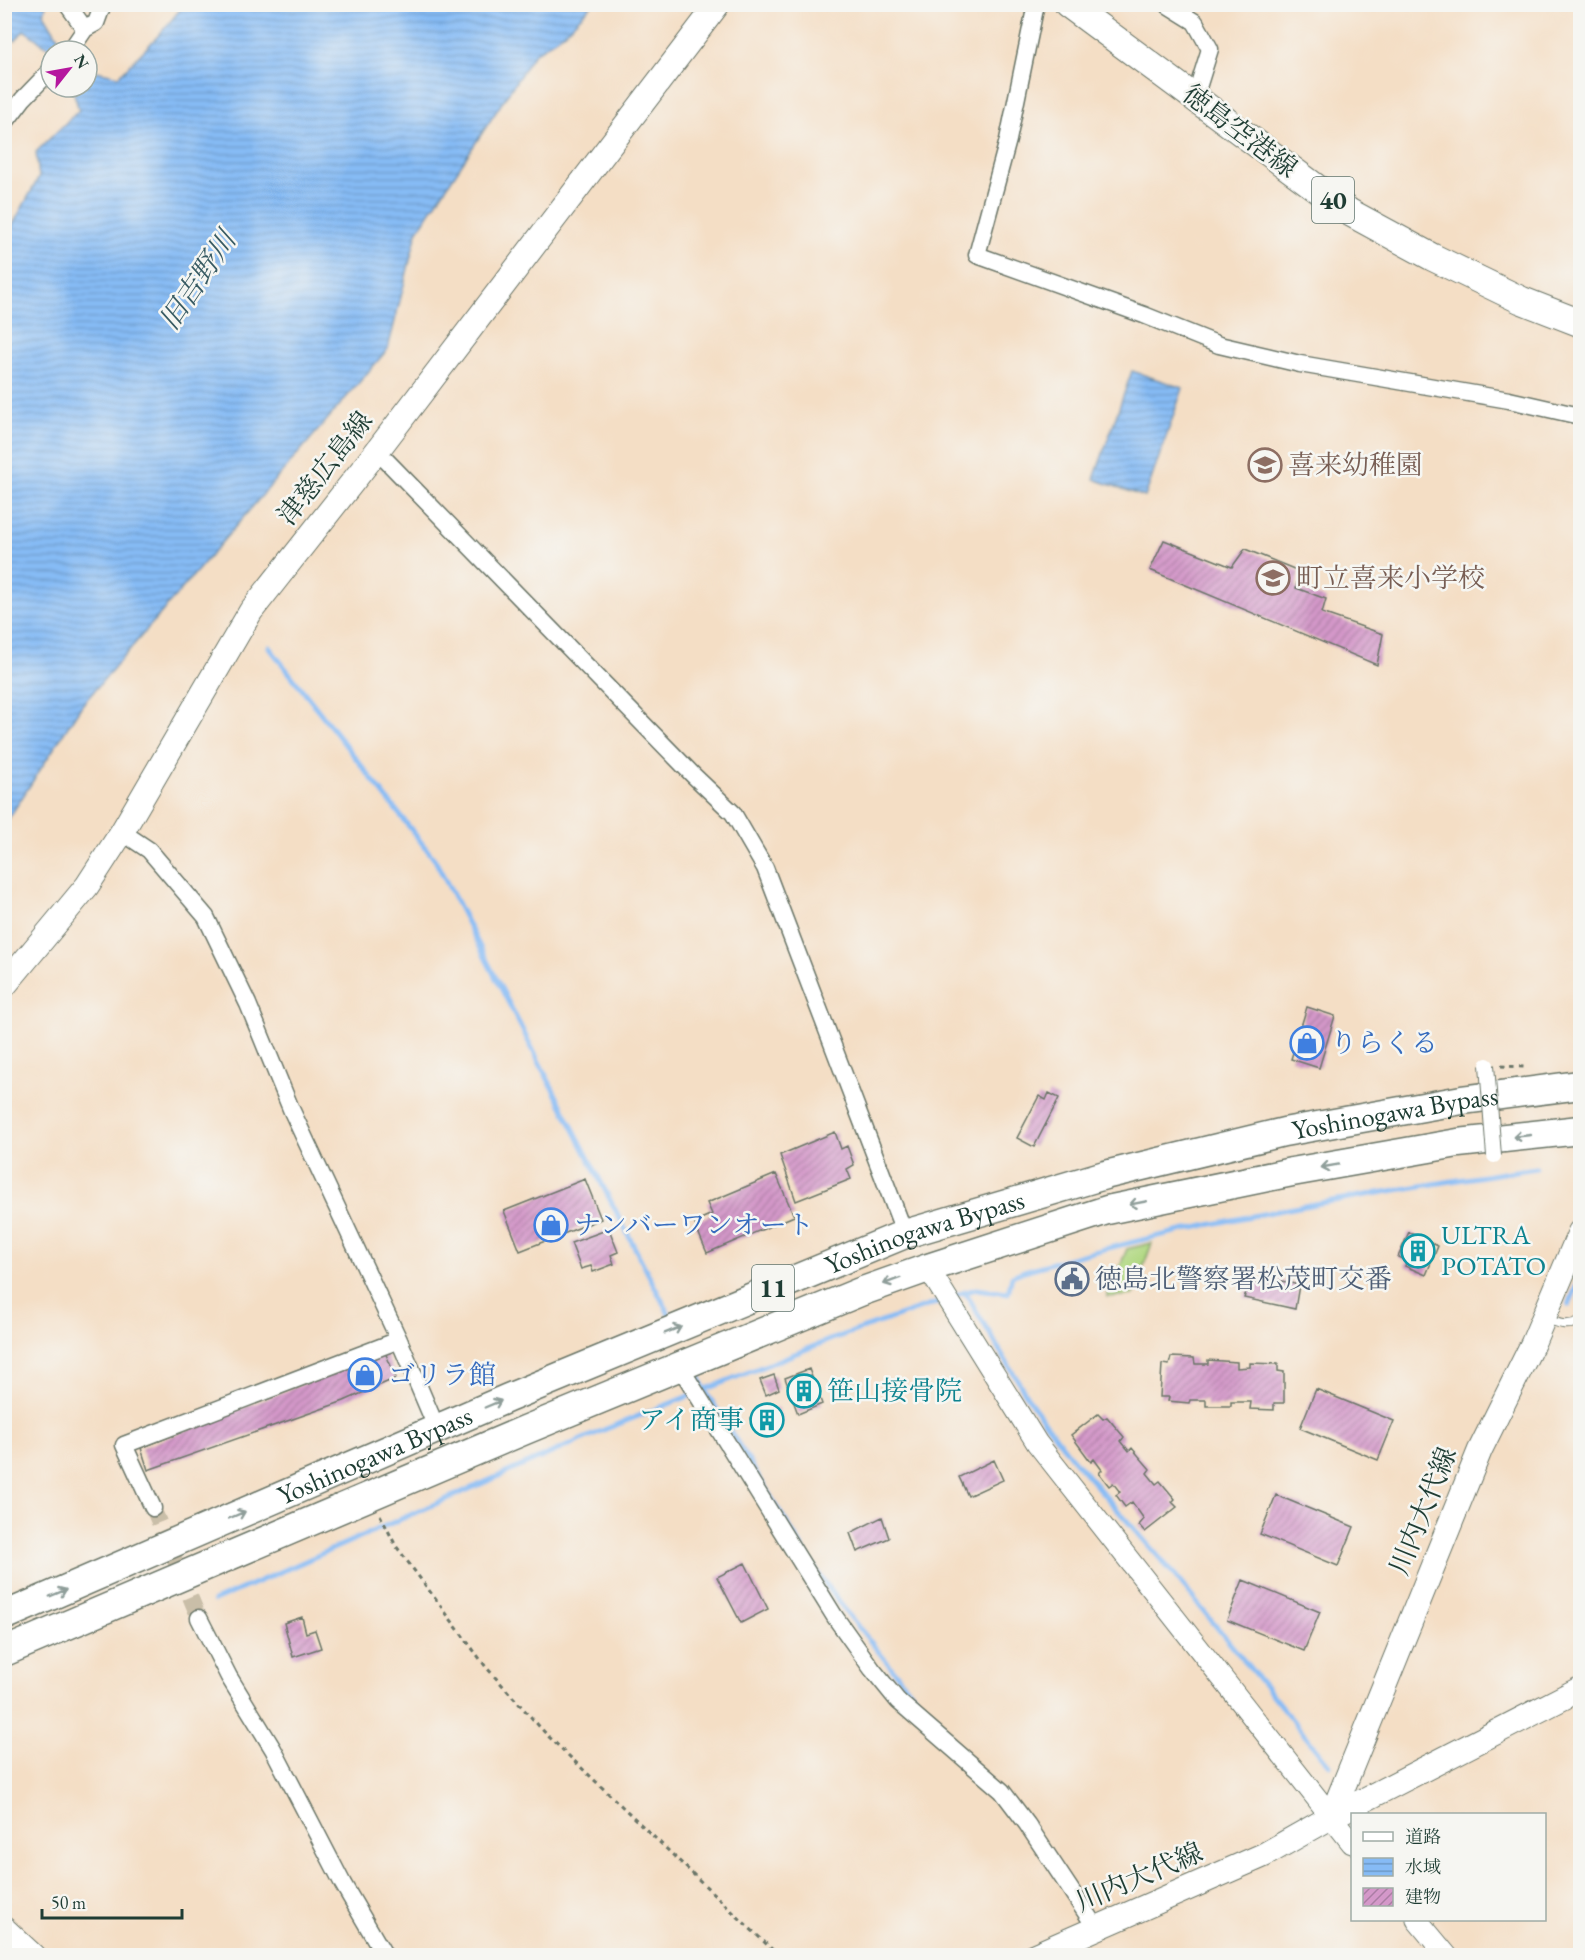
<svg xmlns="http://www.w3.org/2000/svg" width="1585" height="1960" font-family="'EB Garamond','Noto Serif JP',serif">
<defs>
<pattern id="water-rules" width="6" height="5" patternUnits="userSpaceOnUse" patternTransform="scale(1.5)"><rect width="6" height="5" fill="#86bbf5"/><path d="M0 2.5h6" fill="none" stroke="#6d99c7"/></pattern>
<pattern id="building-hatch" width="6" height="6" patternUnits="userSpaceOnUse" patternTransform="scale(1.5)"><rect width="6" height="6" fill="#d498c9"/><path d="M-1 1l2-2M0 6l6-6M5 7l2-2" fill="none" stroke="#ab7da4"/></pattern>
</defs>
<rect width="100%" height="100%" fill="#f6f6f2"/>
<filter id="ink" filterUnits="userSpaceOnUse"><feTurbulence type="fractalNoise" baseFrequency=".0167" numOctaves="2"/><feDisplacementMap in="SourceGraphic" scale="12" xChannelSelector="R" yChannelSelector="G"/><feConvolveMatrix kernelMatrix="1 2 1 2 8 2 1 2 1" color-interpolation-filters="sRGB"/></filter>
<filter id="wash" filterUnits="userSpaceOnUse"><feTurbulence type="fractalNoise" baseFrequency=".008" numOctaves="4" result="noise"/><feDisplacementMap in="SourceGraphic" scale="24" xChannelSelector="R" yChannelSelector="G"/><feGaussianBlur stdDeviation="1.35" result="paint"/><feColorMatrix in="noise" values="0 0 0 0 0 0 0 0 0 0 0 0 0 0 0 0 0 1.4 0 .05"/><feComposite in="paint" operator="in"/></filter>
<g filter="url(#wash)">
<rect width="100%" height="100%" fill="#f4dec5"/>
<path fill="#b1d882" stroke="#688a5b" stroke-width="1.5" d="M1152 1243 1133 1295 1107 1297 1127 1249Z"/>
<path fill="url(#water-rules)" stroke="#527c94" stroke-width="1.5" d="M4 5H46L44 14 59 39 70 51H53L24 30 15 41 5 31Z
M184 5H592L563 34 534 54 417 232 388 349 82 705 5 824V239L39 177 36 152 79 110 72 87H87V69L119 76 159 35Z
M1132 371 1183 388 1145 497 1094 479Z"/>
<g fill="none" stroke-linecap="round" stroke-linejoin="round">
<path stroke="#86bbf5" stroke-width="5" d="M269 647 435 860 672 1320
M963 1293 976 1289 1008 1293 1012 1276 1024 1271C1191 1222 1364 1194 1536 1168
M951 1297 965 1292 1033 1406 1072 1458 1171 1571 1329 1765
M1569 1305 1580 1277
M696 1369 705 1390 817 1572 848 1614 942 1730
M214 1601 606 1429 832 1339 942 1301"/>
</g>
<g id="blocks">
<path fill="url(#building-hatch)" d="M1164 540 1232 567 1245 549 1299 571 1296 588 1326 599 1322 613 1383 634 1377 665 1150 570Z
M1307 1007 1335 1016 1319 1068 1291 1059Z
M1049 1093 1059 1098 1034 1147 1017 1138 1039 1096 1046 1100Z
M835 1132 841 1149 847 1146 854 1165 847 1169 851 1179 796 1201 780 1155Z
M776 1174 794 1216 707 1253 694 1222 712 1214 707 1203Z
M585 1179 601 1219 520 1251 504 1211Z
M609 1229 618 1252 611 1255 614 1264 593 1272 591 1266 581 1269 571 1243Z
M1409 1232 1438 1246 1426 1275 1405 1266 1407 1261 1398 1257Z
M1070 1265 1079 1267 1083 1278 1079 1289 1073 1293 1060 1290 1057 1271Z
M1273 1279 1299 1285 1295 1309 1244 1298 1250 1281 1271 1287Z
M385 1352 396 1378 344 1401 148 1470 141 1448Z
M1171 1357 1194 1358 1195 1364H1208V1360L1237 1362V1368L1250 1367V1363L1278 1364V1371L1284 1372V1403H1274V1410L1250 1409 1251 1402H1231V1406H1206V1400H1190L1189 1403 1168 1401 1169 1397H1160L1162 1364 1169 1365Z
M809 1369 822 1404 798 1414 785 1378Z
M774 1375 779 1389 766 1395 760 1380Z
M1316 1389 1394 1421 1378 1460 1300 1428Z
M777 1407 783 1421 756 1432 751 1418Z
M733 1412 739 1422 730 1427 724 1417Z
M1098 1414 1103 1419 1107 1417 1124 1437 1121 1441 1129 1451 1132 1448 1150 1469 1147 1473 1156 1484 1160 1481 1175 1499 1172 1502 1177 1507 1145 1532 1139 1525 1144 1519 1132 1502 1125 1507 1116 1495 1120 1492 1113 1483 1109 1486 1099 1473 1102 1470 1094 1459 1091 1462 1071 1435Z
M994 1460 1003 1480 968 1496 959 1477Z
M1276 1495 1354 1527 1338 1566 1260 1534Z
M882 1517 889 1538 857 1552 850 1533Z
M745 1563 768 1609 741 1623 717 1577Z
M1243 1580 1320 1612 1304 1651 1227 1620Z
M302 1617 306 1633 315 1630 321 1648 293 1657 284 1623Z"/>
</g>
</g>
<g filter="url(#ink)">
<use href="#blocks" fill-opacity="0" stroke="#6a7567" stroke-width="1.5"/>
<g fill="none" stroke-linecap="round" stroke-linejoin="round">
<path stroke="#c9bea8" stroke-width="16" stroke-dasharray="16 8" stroke-linecap="butt" d="M153 1508 199 1618"/>
<defs>
<path id="service" d="M1547 1319C1560 1324 1567 1327 1580 1321"/>
<path id="minor" d="M67 4 85 29
M1036 4 1008 140 977 255 1144 315 1219 345 1300 364 1509 400 1580 416
M1166 4 1195 22 1210 49 1195 97
M70 51 85 29 96 23 103 4
M4 124 23 99 51 70
M377 451 693 775 733 813 765 868 905 1234
M122 832 149 850 206 917 248 1004 291 1109 399 1340 437 1429
M680 1367 835 1617 872 1669 898 1701 1002 1791 1027 1824 1096 1928
M153 1508 124 1445 399 1340
M199 1618 229 1677 273 1749 343 1884 385 1956"/>
<path id="tertiary" d="M928 1268 1037 1443 1352 1843
M1417 1920 1447 1956"/>
<path id="secondary" d="M4 986 87 886 122 832 251 611 377 451 718 4
M1331 1817 1480 1450 1533 1343 1580 1232
M4 1929 33 1956
M1033 1956 1264 1855 1331 1817 1580 1689"/>
<path id="primary" d="M1068 4 1349 212 1432 257 1521 300 1580 323"/>
<g id="trunk">
<path id="s1" d="M4 1616 508 1398 905 1234 1105 1175 1284 1132 1462 1100 1580 1085"/>
<path d="M4 1652 525 1430 860 1292 928 1268 1107 1210 1292 1172 1458 1143 1580 1130"/>
</g>
</defs>
<use href="#service" stroke="#6a7567" stroke-width="10"/>
<use href="#minor" stroke="#6a7567" stroke-width="19"/>
<use href="#tertiary" stroke="#6a7567" stroke-width="23"/>
<use href="#secondary" stroke="#6a7567" stroke-width="26"/>
<use href="#primary" stroke="#6a7567" stroke-width="29"/>
<use href="#trunk" stroke="#6a7567" stroke-width="31"/>
<path stroke="#6a7567" stroke-width="3" stroke-dasharray="4.5 4.5" stroke-linecap="butt" d="M1501 1066 1525 1067
M380 1515 396 1546 486 1667 547 1735 779 1956"/>
<use href="#service" stroke="#fff" stroke-width="8"/>
<use href="#minor" stroke="#fff" stroke-width="16"/>
<use href="#tertiary" stroke="#fff" stroke-width="21"/>
<use href="#secondary" stroke="#fff" stroke-width="24"/>
<use href="#primary" stroke="#fff" stroke-width="27"/>
<use href="#trunk" stroke="#fff" stroke-width="28"/>
<defs>
<path id="pedestrian-bridge" d="M1487 1065 1494 1156"/>
</defs>
<use href="#pedestrian-bridge" stroke="#6a7567" stroke-width="16" stroke-linecap="butt"/>
<use href="#pedestrian-bridge" stroke="#fff" stroke-width="14"/>
</g>
<defs><path id="oneway-shaft" d="M-6 0H5M1.5-3L5.5 0L1.5 3" fill="none" stroke-width="1.6" stroke-linecap="round" stroke-linejoin="round" transform="scale(1.5)"/></defs>
<g stroke="#8f9e9a">
<use href="#oneway-shaft" transform="translate(1522 1136) rotate(174)"/>
<use href="#oneway-shaft" transform="translate(1330 1166) rotate(170)"/>
<use href="#oneway-shaft" transform="translate(1138 1203) rotate(169)"/>
<use href="#oneway-shaft" transform="translate(892 1281) rotate(160)"/>
<use href="#oneway-shaft" transform="translate(673 1330) rotate(-22)"/>
<use href="#oneway-shaft" transform="translate(493 1404) rotate(-23)"/>
<use href="#oneway-shaft" transform="translate(237 1515) rotate(-23)"/>
<use href="#oneway-shaft" transform="translate(58 1593) rotate(-23)"/>
</g>
</g>
<defs>
<symbol id="school-ring" viewBox="-11 -11 22 22"><circle r="9.5" fill="#f6f6f2" stroke="#8d6e63" stroke-width="1.5"/><path d="M0-5L7-2L0 1L-7-2ZM-4 1L0 2.5L4 1V4Q0 6-4 4Z" fill="#8d6e63"/></symbol>
<symbol id="shop-ring" viewBox="-11 -11 22 22"><circle r="9.5" fill="#f6f6f2" stroke="#3f7fe0" stroke-width="1.5"/><path d="M-5-2.5h2.3a2.7 3.5 0 0 1 5.4 0H5L5.5 6h-11ZM-1.5-2.5h3a1.5 2.3 0 0 0-3 0Z" fill="#3f7fe0"/></symbol>
<symbol id="building-ring" viewBox="-11 -11 22 22"><circle r="9.5" fill="#f6f6f2" stroke="#0f9aa8" stroke-width="1.5"/><path d="M-4-6H4V6H1V3H-1V6H-4ZM-2.5-4.3h1.7v1.8h-1.7ZM.8-4.3h1.7v1.8H.8ZM-2.5-1h1.7V.8h-1.7ZM.8-1h1.7V.8H.8Z" fill="#0f9aa8"/></symbol>
<symbol id="civic-ring" viewBox="-11 -11 22 22"><circle r="9.5" fill="#f6f6f2" stroke="#5c6f8a" stroke-width="1.5"/><path d="M-.6-6.5H3V-4.5H.6V-3L4-1V1h2V6H-6V1h2V-1L-.6-3ZM-1.2 2.5V6h2.4V2.5Z" fill="#5c6f8a"/></symbol>
</defs>
<g fill-rule="evenodd">
<use href="#school-ring" x="1246" y="446" width="38" height="38"/>
<use href="#school-ring" x="1254" y="559" width="38" height="38"/>
<use href="#shop-ring" x="1288" y="1024" width="38" height="38"/>
<use href="#shop-ring" x="532" y="1206" width="38" height="38"/>
<use href="#building-ring" x="1399" y="1232" width="38" height="38"/>
<use href="#civic-ring" x="1053" y="1260" width="38" height="38"/>
<use href="#shop-ring" x="346" y="1356" width="38" height="38"/>
<use href="#building-ring" x="785" y="1372" width="38" height="38"/>
<use href="#building-ring" x="748" y="1401" width="38" height="38"/>
</g>
<g text-anchor="middle" stroke-width="5" stroke-linejoin="round" paint-order="stroke">
<g fill="#f6f6f2" stroke="#60746d" stroke-width="1.5">
<rect x="1312" y="177" width="42" height="46" rx="4.5"/>
<rect x="752" y="1265" width="42" height="46" rx="4.5"/>
</g>
<g font-size="26" font-weight="bold" fill="#1f3d34">
<text x="1333" y="209">40</text>
<text x="773" y="1297">11</text>
</g>
<g font-size="27" fill="#1f3d34" stroke="#f6f6f2">
<text transform="translate(1240 131) rotate(37)" y="9">徳島空港線</text>
<text transform="translate(325 468) rotate(-52)" y="9">津慈広島線</text>
<text dy="9" stroke="none"><textPath href="#s1" startOffset="1484">Yoshinogawa Bypass</textPath></text>
<text dy="9" stroke="none"><textPath href="#s1" startOffset="998">Yoshinogawa Bypass</textPath></text>
<text dy="9" stroke="none"><textPath href="#s1" startOffset="404">Yoshinogawa Bypass</textPath></text>
<text transform="translate(1423 1511) rotate(-68)" y="9">川内大代線</text>
<text transform="translate(1139 1877) rotate(-23)" y="9">川内大代線</text>
</g>
<g font-size="27" fill="#785e54" stroke="#f6f6f2" text-anchor="start">
<text x="1288" y="474">喜来幼稚園</text>
<text x="1296" y="587">町立喜来小学校</text>
</g>
<g font-size="27" fill="#366cbe" stroke="#f6f6f2" text-anchor="start">
<text x="1330" y="1052">りらくる</text>
<text x="574" y="1234">ナンバーワンオート</text>
<text x="388" y="1384">ゴリラ館</text>
</g>
<g font-size="27" fill="#0d838f" stroke="#f6f6f2" text-anchor="start">
<text x="1441" y="1244">ULTRA<tspan x="1441" dy="31">POTATO</tspan></text>
<text x="827" y="1400">笹山接骨院</text>
<text x="744" y="1429" text-anchor="end">アイ商事</text>
</g>
<g font-size="27" fill="#4e5e75" stroke="#f6f6f2" text-anchor="start">
<text x="1095" y="1288">徳島北警察署松茂町交番</text>
</g>
<g font-size="28" font-style="italic" fill="#395c64" stroke="#f6f6f2">
<text transform="translate(197 280) rotate(-56)" y="10">旧吉野川</text>
</g>
</g>
<rect width="1585" height="1960" fill="none" stroke="#f6f6f2" stroke-width="24"/>
<rect x="1351" y="1813" width="195" height="108" fill="#f6f6f2" stroke="#a0aca6" stroke-width="1.5"/>
<rect x="1363" y="1832" width="30" height="9" fill="#ffffff" stroke="#a0aca6" stroke-width="1.5"/>
<text x="1405" y="1843" font-size="18" fill="#1f3d34">道路</text>
<rect x="1363" y="1858" width="30" height="18" fill="url(#water-rules)" stroke="#a0aca6" stroke-width="1.5"/>
<text x="1405" y="1873" font-size="18" fill="#1f3d34">水域</text>
<rect x="1363" y="1888" width="30" height="18" fill="url(#building-hatch)" stroke="#a0aca6" stroke-width="1.5"/>
<text x="1405" y="1903" font-size="18" fill="#1f3d34">建物</text>
<g transform="translate(69 69) rotate(59)"><circle r="28" fill="#f6f6f2" stroke="#a0aca6" stroke-width="1.5"/>
<path d="M0-4.5L10 22L0 15L-10 22Z" fill="#b5179e"/>
<text y="-9" font-size="16" font-weight="bold" text-anchor="middle" fill="#1f3d34">N</text>
</g>
<path d="M42 1909v9h140v-9" fill="none" stroke="#1f3d34" stroke-width="3"/>
<text x="51" y="1909" font-size="18" fill="#1f3d34" stroke="#f6f6f2" stroke-width="4.5" paint-order="stroke">50 m</text>
</svg>
